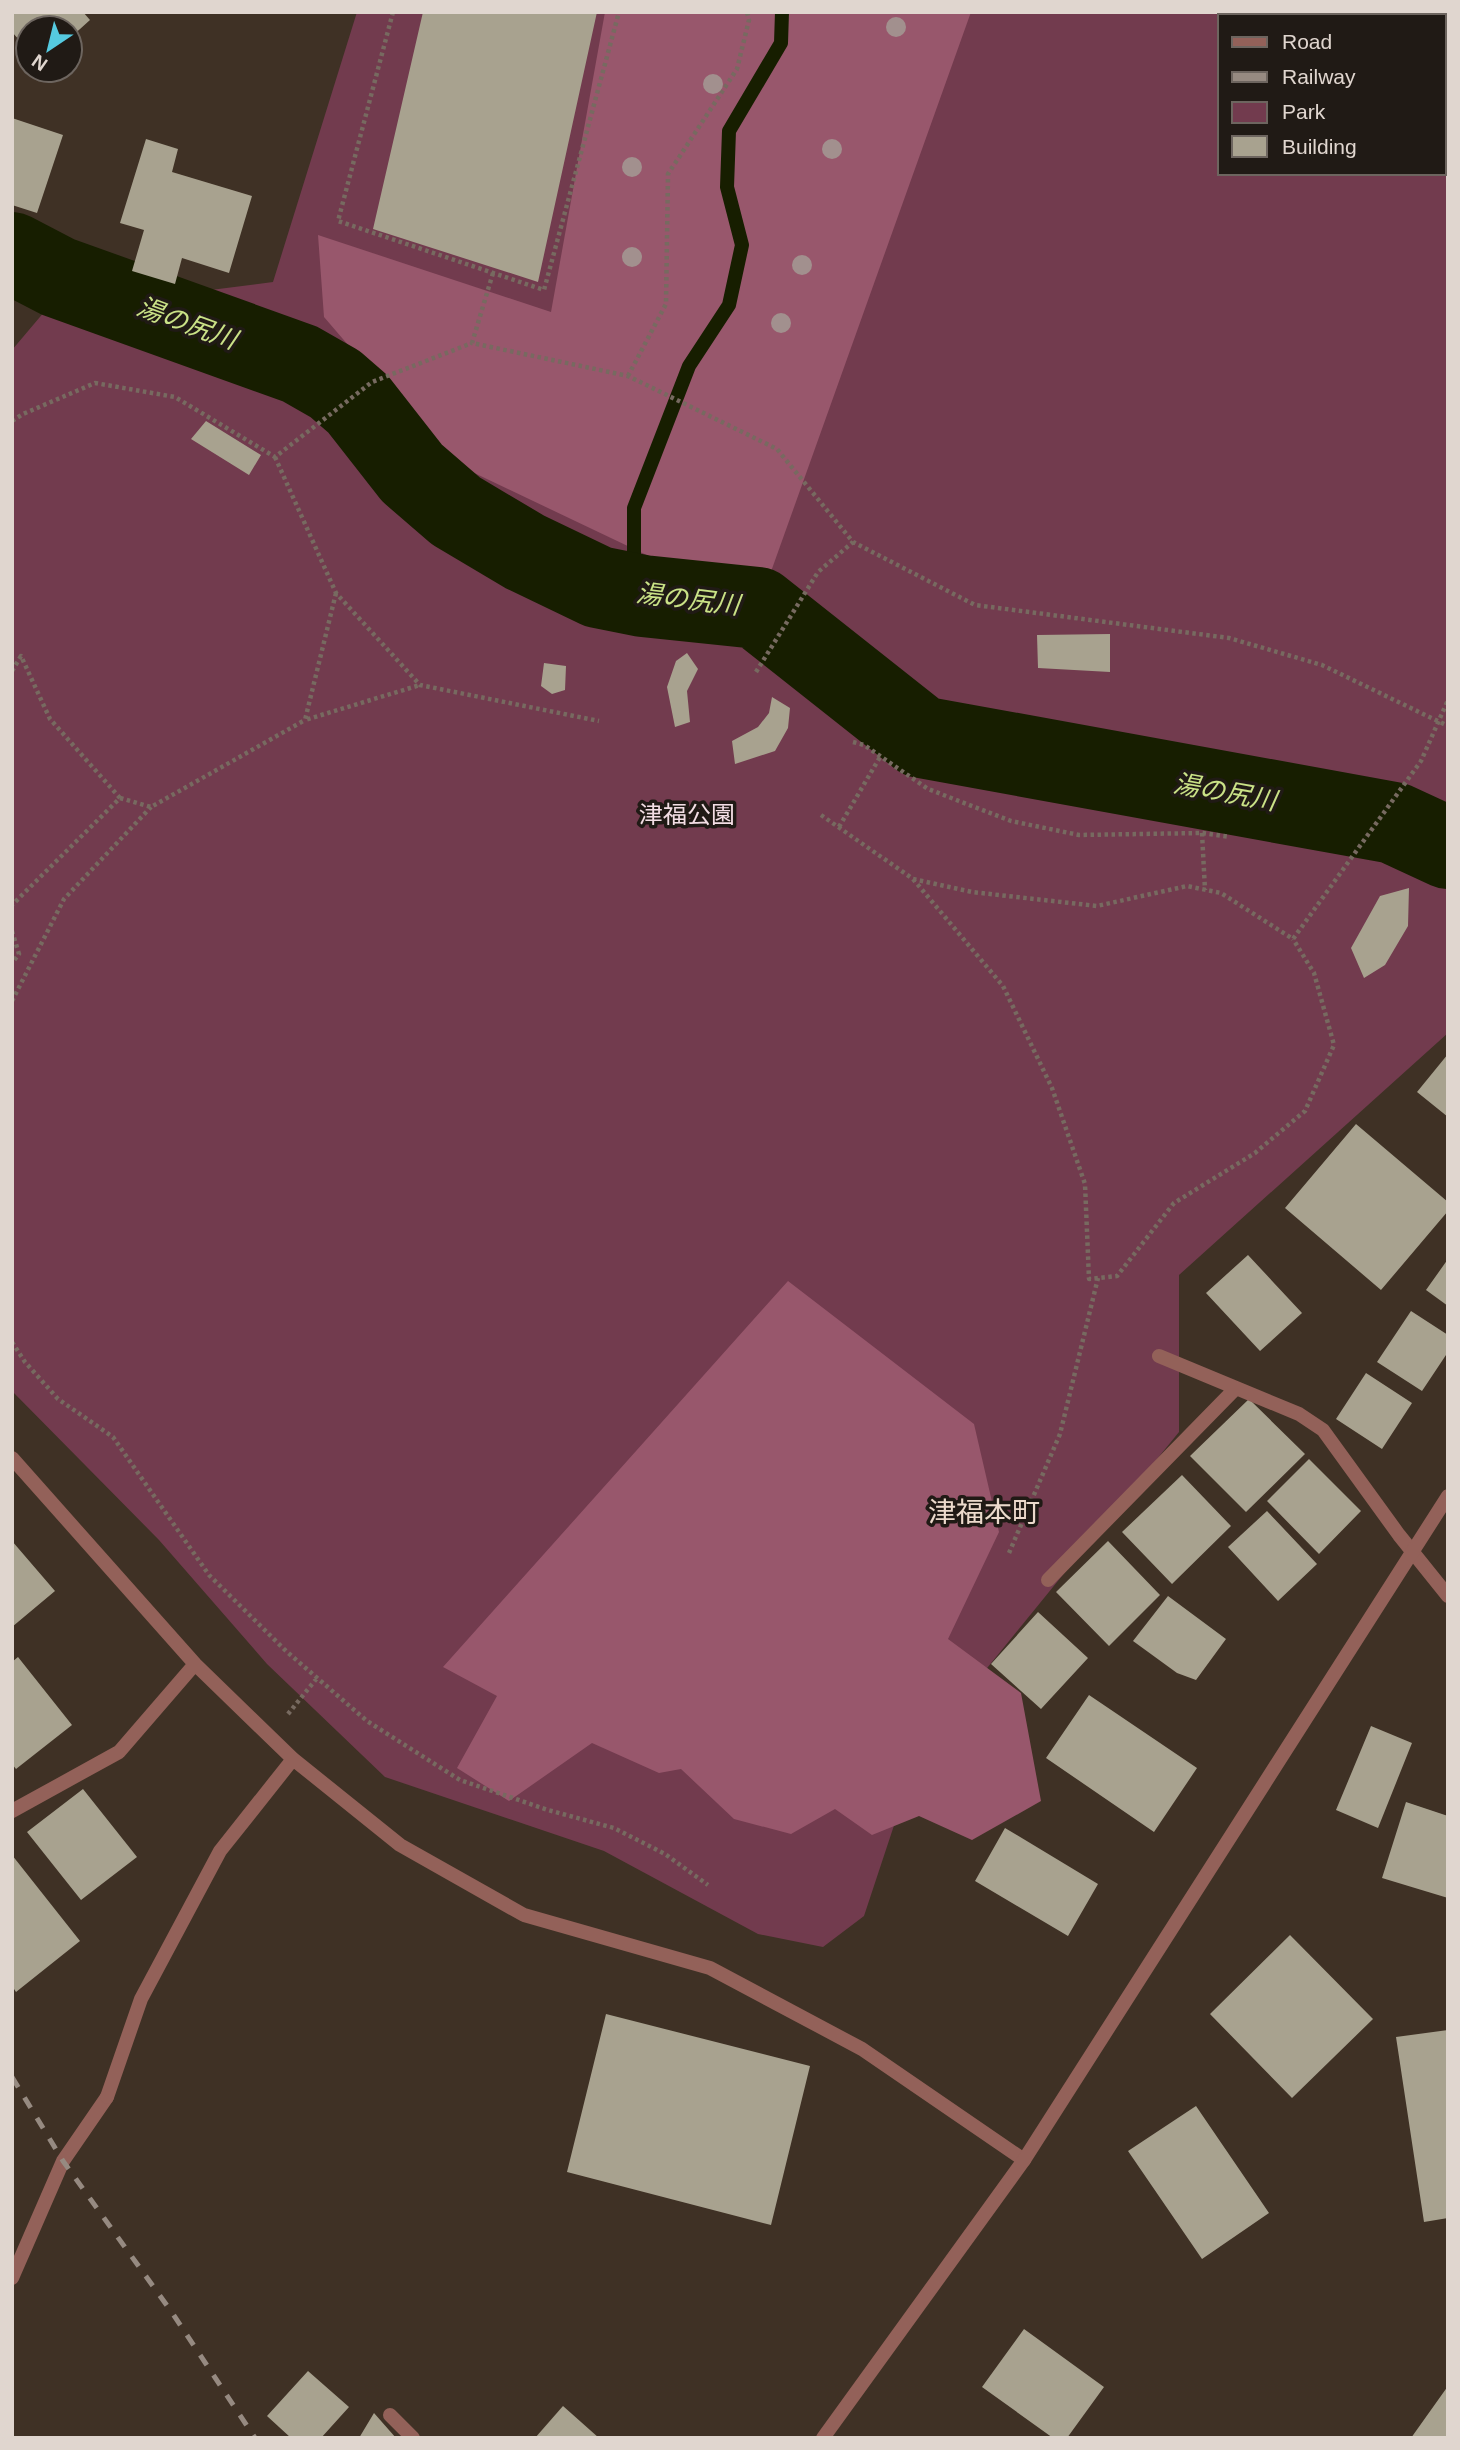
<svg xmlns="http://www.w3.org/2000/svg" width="1460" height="2450" font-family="Arial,'Noto Sans JP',sans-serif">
<rect width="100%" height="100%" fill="#3f3125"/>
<path fill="#723b4e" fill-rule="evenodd" d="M357 12H1448V1033L1179 1275V1432L918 1753 864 1916 823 1947 758 1934 604 1851 385 1777 267 1664 159 1540 12 1391V350L45 311 273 282ZM1220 16H1444V173H1220Z"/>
<path fill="#98576c" d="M605 12H971L758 608 447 460 324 317 318 235 551 312Z
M1299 12H1448V87L1444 85V16H1306Z
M788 1281 974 1424 999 1532 948 1639 1021 1693 1041 1801 972 1840 919 1816 872 1835 835 1809 791 1834 734 1819 681 1769 659 1773 592 1743 509 1801 457 1768 497 1696 443 1667Z"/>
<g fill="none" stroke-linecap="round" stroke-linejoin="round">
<path stroke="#171e00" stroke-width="14" d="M630 593 634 558V508L689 366 729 305 742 245 727 187 729 131 781 43 782 12"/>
<path stroke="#171e00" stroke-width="82" d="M12 253 58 277 300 364 335 384 358 404 412 473 456 511 525 552 598 587 643 596 758 608 921 737 1394 823 1448 848"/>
</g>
<path fill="#a8a28f" d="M12 12H83L90 20 70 38V28H28V50L12 32Z
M423 12H597L538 282 373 229Z
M12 118 63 135 37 213 12 205Z
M146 139 178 149 172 172 252 196 229 273 182 258 175 284 132 271 144 230 120 223Z
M206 421 261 455 249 475 191 439Z
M1110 634V672L1038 668 1037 635Z
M687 653 698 669 687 691 690 722 675 727 667 687 676 661Z
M544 663 566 666 565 690 552 694 541 686Z
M772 697 790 708 788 728 775 751 735 764 732 741 758 727 769 713Z
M1409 888 1408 926 1385 965 1364 978 1351 948 1380 896Z
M1448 1054V1117L1417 1092Z
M1356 1124 1448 1202V1211L1381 1290 1285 1208Z
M1248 1255 1302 1313 1260 1351 1206 1293Z
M1448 1259V1306L1426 1290Z
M1411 1311 1448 1335V1352L1422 1391 1377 1362Z
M1366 1373 1412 1403 1382 1449 1336 1419Z
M1249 1399 1305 1454 1246 1512 1190 1456Z
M1309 1459 1361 1511 1319 1554 1267 1501Z
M1182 1475 1231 1526 1172 1584 1122 1532Z
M1267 1511 1317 1564 1278 1601 1228 1547Z
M12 1541 55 1591 12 1627Z
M1108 1541 1160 1595 1109 1646 1056 1592Z
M1168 1596 1226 1639 1196 1680 1177 1673 1133 1641Z
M1038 1612 1088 1658 1041 1709 991 1664Z
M18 1657 72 1725 16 1769 12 1764V1662Z
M1089 1695 1197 1768 1154 1832 1046 1758Z
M1371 1726 1412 1743 1378 1828 1336 1810Z
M83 1789 137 1857 81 1900 27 1832Z
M1406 1802 1448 1816V1898L1382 1878Z
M1005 1828 1098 1884 1068 1936 975 1881Z
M12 1855 80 1941 16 1992 12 1986Z
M1290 1935 1373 2019 1292 2098 1210 2014Z
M606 2014 810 2066 771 2225 567 2172Z
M1448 2030V2218L1424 2222 1396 2037Z
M1196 2106 1269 2213 1202 2259 1128 2151Z
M1024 2329 1104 2387 1067 2438H1053L982 2387Z
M308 2371 349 2407 321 2438H291L267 2416Z
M1448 2386V2438H1411Z
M563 2406 599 2438H535Z
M374 2413 396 2438H359Z"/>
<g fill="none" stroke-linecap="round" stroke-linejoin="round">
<path stroke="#776a60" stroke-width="4.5" stroke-dasharray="3.5 3.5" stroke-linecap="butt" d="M393 12 338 221 544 290 619 12
M493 273 472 343 628 376 777 449 853 542 975 605 1229 638 1322 665 1448 726
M628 376 666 304 668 174 737 69 749 20 747 12
M12 421 23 414 95 383 175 397 275 457 372 382 472 343
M275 457 336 593 420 685 599 721
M336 593 305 720 420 685
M12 671 21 656 50 719 120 798 12 905
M756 672 818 572 853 542
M853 742 864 745 928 789 1011 821 1079 835 1202 833 1230 837
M120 798 151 807 305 720
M821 815 913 879 972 892 1097 906 1187 886 1221 893 1293 939 1421 761 1448 700
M839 827 880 757
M1202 833 1205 890
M913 879 1003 986 1052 1088 1085 1184 1089 1279 1117 1276 1174 1203 1255 1153 1305 1111 1334 1045 1314 973 1293 939
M12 931 19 954 12 963
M12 1001 64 899 151 807
M12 1342 25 1362 58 1399 113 1437 209 1575 286 1651 367 1721 460 1780 548 1810 614 1828 665 1854 708 1885
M1009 1553 1060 1434 1098 1278
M288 1714 317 1678"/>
<path stroke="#936159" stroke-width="14" d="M12 2278 63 2161 107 2097"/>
<path stroke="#936159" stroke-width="14" d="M1159 1356 1299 1414 1323 1430 1399 1535 1448 1596
M12 1458 195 1664 293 1759 400 1845 524 1915 710 1968 862 2049 1024 2160
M1048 1580 1236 1388
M12 1811 119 1752 195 1664
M107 2097 141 1999 220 1851 293 1759
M390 2415 413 2438"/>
<path stroke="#936159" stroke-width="14" d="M823 2438 1024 2160 1448 1496"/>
<path stroke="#968a81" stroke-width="5" stroke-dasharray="12 12" stroke-linecap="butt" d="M12 2077 63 2161 173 2314 255 2438"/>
</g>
<g fill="#a2908e">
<circle cx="896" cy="27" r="10"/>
<circle cx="713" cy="84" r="10"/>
<circle cx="832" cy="149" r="10"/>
<circle cx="632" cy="167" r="10"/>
<circle cx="632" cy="257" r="10"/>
<circle cx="802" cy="265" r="10"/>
<circle cx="781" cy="323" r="10"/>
</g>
<g text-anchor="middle" stroke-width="7" stroke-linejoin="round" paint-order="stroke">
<g font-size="24" fill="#f3dee4" stroke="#201a15">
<text x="687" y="823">津福公園</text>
</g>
<g font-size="26" font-style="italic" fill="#cae287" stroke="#201a15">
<text transform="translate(187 323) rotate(20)" y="9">湯の尻川</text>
<text transform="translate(688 599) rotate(7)" y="9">湯の尻川</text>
<text transform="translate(1225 792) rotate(10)" y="9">湯の尻川</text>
</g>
<g font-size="28" fill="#ecdacc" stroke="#201a15">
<text x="984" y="1522">津福本町</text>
</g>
</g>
<rect width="1460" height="2450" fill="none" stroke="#e0d6cf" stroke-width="28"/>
<rect x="1218" y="14" width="228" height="161" fill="#201a15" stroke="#6d655f" stroke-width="2"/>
<rect x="1232" y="37" width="35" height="10" fill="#936159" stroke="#6d655f" stroke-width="2"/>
<text x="1282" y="49" font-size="21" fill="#e0d6cf">Road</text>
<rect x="1232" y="72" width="35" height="10" fill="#968a81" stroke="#6d655f" stroke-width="2"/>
<text x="1282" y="84" font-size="21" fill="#e0d6cf">Railway</text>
<rect x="1232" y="102" width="35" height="21" fill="#723b4e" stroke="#6d655f" stroke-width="2"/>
<text x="1282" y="119" font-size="21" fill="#e0d6cf">Park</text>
<rect x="1232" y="136" width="35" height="21" fill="#a8a28f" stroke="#6d655f" stroke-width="2"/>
<text x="1282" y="154" font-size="21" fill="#e0d6cf">Building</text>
<g transform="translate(49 49) rotate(215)"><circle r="33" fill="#201a15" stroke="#6d655f" stroke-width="2"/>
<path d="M0-5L12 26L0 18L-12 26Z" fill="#55cae0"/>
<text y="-10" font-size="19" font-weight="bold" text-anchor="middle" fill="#e0d6cf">N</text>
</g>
</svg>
